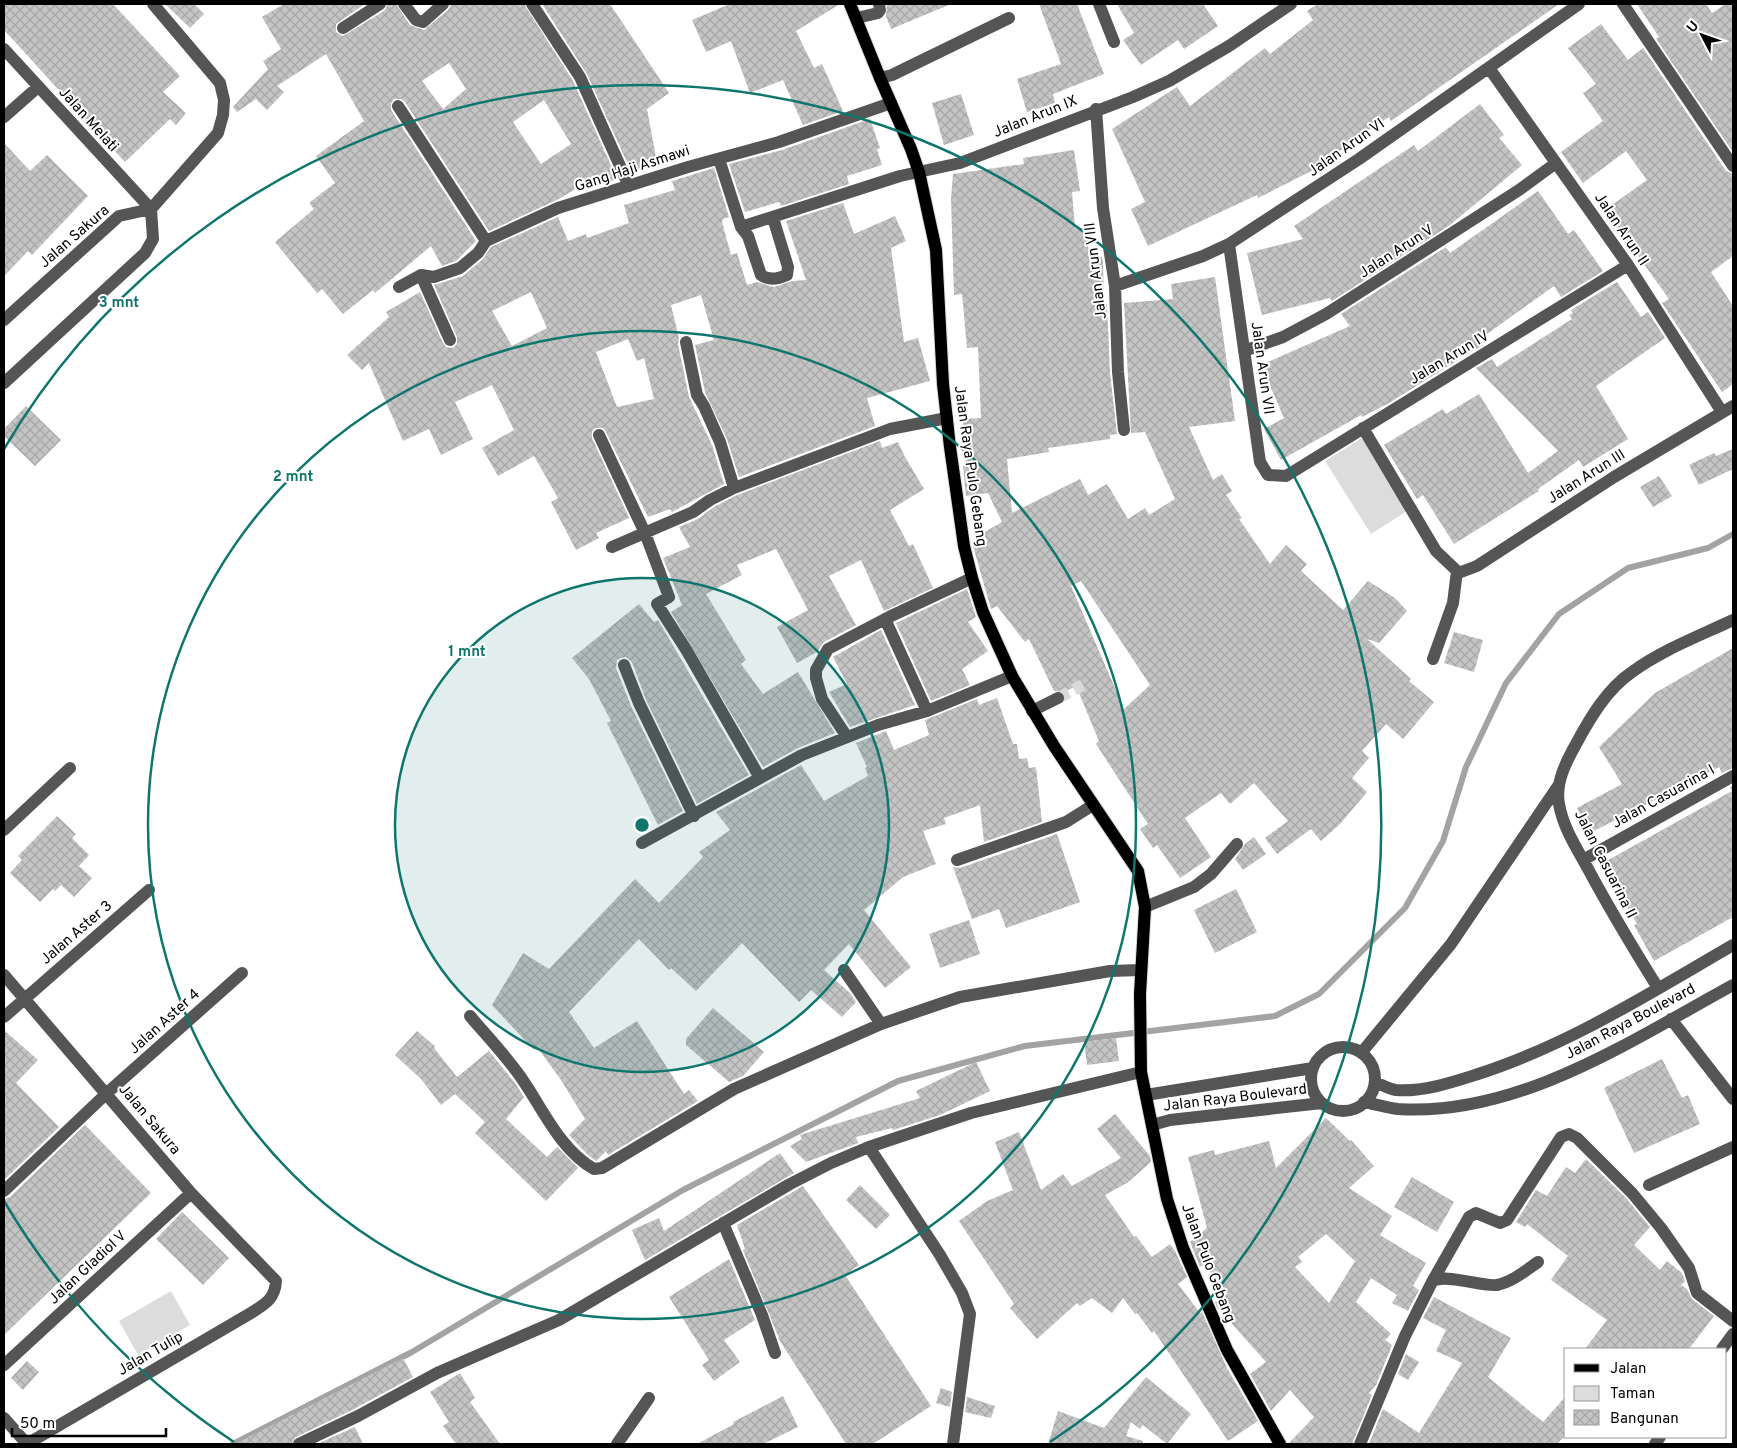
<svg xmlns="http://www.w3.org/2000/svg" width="1737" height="1448" font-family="Overpass,sans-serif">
<defs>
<pattern id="building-cross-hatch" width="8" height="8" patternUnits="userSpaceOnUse" patternTransform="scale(1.25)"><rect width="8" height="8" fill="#c4c4c4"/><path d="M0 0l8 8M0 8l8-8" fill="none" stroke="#a7a7a7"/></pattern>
</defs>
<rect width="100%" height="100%" fill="#fff"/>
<path fill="#dcdcdc" d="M1362 438 1407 511 1371 534 1325 461Z
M171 1291 190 1325 138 1355 119 1321Z"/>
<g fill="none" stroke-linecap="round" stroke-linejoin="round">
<path stroke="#a3a3a3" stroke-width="6" d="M233 1444 412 1352 683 1190 898 1081 1025 1046 1275 1016 1319 994 1405 908 1443 841 1466 767 1506 683 1559 614 1628 568 1708 548 1733 534"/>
</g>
<path fill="url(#building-cross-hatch)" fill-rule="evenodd" d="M4 4H113L180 76 163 92 186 113 176 125 170 119 125 162 4 30Z
M165 4H194L204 14 190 28Z
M284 4H365L336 24V32L343 36 384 11 388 4H396L410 25 424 30 448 10 451 4H524L573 81 617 179 589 189 587 182 559 199 489 231 405 102 401 99H394L391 103V110L476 241 456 261 442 266 431 246 375 293 373 290 343 314 322 289 317 293 275 242 314 209 309 203 335 183 316 156 364 121 326 54 277 86 284 92 267 110 256 99 237 112 233 107 268 69 263 61 281 49 262 17ZM449 63 466 89 443 109 422 81ZM544 100 571 144 541 164 513 122Z
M542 4H610L669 93 647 109 657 163 631 171 587 74Z
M730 4H840L796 31 814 68 822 64 843 111 803 125 783 80 750 93 731 41 706 52 692 20Z
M887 4H951L891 29 886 16Z
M1039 4H1077L1104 74 1053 94 1055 103 1027 112 1017 79 1061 64Z
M1117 4H1203L1218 26 1184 49 1178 40 1141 65 1123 40 1134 33Z
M1318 4H1559L1391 121 1389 117 1355 139 1319 167 1258 198 1257 195 1148 246 1131 209 1145 202 1112 129 1177 87 1190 106 1265 48 1270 54 1313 20 1307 11Z
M1637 4H1706L1712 13 1726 4H1733V152L1656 39 1659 37Z
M1601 24 1628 60 1643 48 1726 171 1733 174V256L1711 272 1733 306V384L1722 392 1662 303 1669 299 1605 210 1647 180 1626 151 1583 183 1561 152 1603 121 1583 93 1596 84 1568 48Z
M961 94 974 135 944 145 932 103Z
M1480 104 1504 135 1499 138 1522 165 1450 225 1332 301 1330 298 1262 315 1247 253 1303 239 1294 226 1414 145 1418 151Z
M870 119 880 148 877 149 882 165 847 176 849 184 781 206 779 202 745 212 729 164 782 150Z
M4 143 30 171 47 155 88 196 32 255 28 251 4 276Z
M1074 150 1080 191 1072 192 1075 228H1087L1089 258 1102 257 1103 262 1104 304H1107L1110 373 1117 434 1110 435V439L1048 448 1049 452 1007 459 1012 513 1080 479 1088 495 1107 484 1128 519 1145 508 1149 515 1175 499 1145 432 1131 433 1124 303 1173 299 1171 284 1215 277 1235 421 1189 427 1213 480 1222 474 1232 491 1226 495 1242 518 1239 519 1270 564 1286 545 1307 564 1301 571 1343 610 1368 581 1395 598 1407 611 1379 643 1367 639 1411 679 1409 681 1434 702 1403 739 1386 724 1362 751 1369 758 1352 778 1367 792 1340 824 1321 841 1311 829 1277 854 1265 838 1288 821 1254 783 1230 804 1221 793 1185 818 1211 857 1180 878 1157 845 1153 848 1140 829 1148 824 1096 744 1099 741 1076 686 1064 692 1054 691 1029 639 1025 642 997 606 991 609 973 546 988 542 983 533 1002 522 988 493 966 496 963 466 966 465 963 419 981 418 978 347 967 348 962 294 954 295 951 198 953 174 1024 164 1023 158ZM1081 581 1150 685 1124 709 1071 586Z
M714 168 729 217 723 219 722 222 731 255 737 253 747 285 757 282 774 287 792 281 806 280 786 221 843 203 854 234 895 216 906 241 891 248 904 342 918 338 930 381 867 398 875 426 739 477 727 439 705 392 695 345 714 340 701 295 671 305 679 338 678 344 689 397 712 445 724 484 672 512 670 509 648 517 606 432 603 428H596L592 431V438L629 518 596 533 599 538 576 550 551 502 558 498 534 456 498 476 482 448 514 430 492 385 455 402 473 439 441 455 429 429 403 441 369 363 362 370 347 355 389 317 386 312 420 292 443 343 446 347 453 348 457 344V337L434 285 463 276 483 259 491 247 558 217 568 241 586 234 587 238 629 223 624 205 675 190 672 181ZM531 292 547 328 512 346 492 311ZM628 339 637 361 644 358 654 399 617 407 596 352Z
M1538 191 1568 234 1574 230 1603 271 1561 297 1554 286 1480 339 1483 345 1464 356 1461 353 1456 357 1458 360 1389 403 1362 417 1361 415 1281 460 1264 429 1284 418 1261 365 1350 326 1341 314 1446 247 1450 253Z
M1617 282 1641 317 1648 312 1665 338 1596 386 1628 439 1583 467 1579 460 1538 489 1539 491 1454 544 1423 495 1417 499 1384 445 1443 409 1446 414 1479 394 1528 473 1558 451 1476 368 1492 359 1497 367 1572 319 1569 315 1573 313 1571 310Z
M26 406 61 440 35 466 4 436V429Z
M880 441 882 448 898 442 904 455 924 489 890 510 909 546 913 544 933 588 884 611 861 560 829 576 856 625 824 642 817 652 797 663 777 627 808 610 776 549 737 565 742 575 706 594 746 660 741 664 763 694 798 672 835 733 798 748 763 767 671 612 682 605 663 558 690 547 679 527 698 519 714 507 737 495Z
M1733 449V469L1699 485 1689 465 1714 453 1716 456Z
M1659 476 1672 496 1653 507 1640 487Z
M967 589 976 617 968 622 988 651 962 669 970 685 931 701 896 623Z
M639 604 654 622 658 620 749 775 697 804 646 700 632 662 626 657 621 658 617 660 616 668 631 706 683 811 658 825 607 723 611 721 589 679 572 658Z
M881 630 915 705 850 727 829 692 847 684 833 657Z
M1454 632 1483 640 1474 672 1444 663Z
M1733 648V768L1722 773 1719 767 1590 833 1577 808 1622 784 1599 747 1655 693Z
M997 698 1013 744H1017L1019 759 1027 758 1029 768 1036 767 1042 822 984 842 980 805 944 818 946 824 923 831 936 864 903 877 864 910 911 967 885 988 849 944 824 970 850 993 856 1002 842 1017 811 990 799 1002 742 943 696 991 671 968 669 970 639 939 569 1012 594 1048 637 1021 684 1094 689 1090 698 1101 608 1155 606 1151 596 1161 587 1154 569 1135 585 1119 561 1080 537 1047 534 1050 492 1005 523 953 549 969 635 879 659 903 703 857 699 852 730 830 716 812 801 765 824 801 868 776 865 768 867 767 856 743 886 731 894 750 929 735 925 720 977 699 979 705Z
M1733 785V917L1654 961 1634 925 1637 924 1603 863 1732 791 1730 787Z
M57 816 76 834 72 838 89 855 79 866 92 878 74 897 61 885 55 891 53 889 40 902 10 873 22 860 18 856Z
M1057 834 1080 902 1006 928 999 909 972 919 953 867 960 868Z
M1254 837 1266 854 1243 870 1235 859 1245 844Z
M1236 889 1257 932 1215 953 1194 910Z
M969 920 980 954 940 968 929 934Z
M713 1008 764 1052 743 1076 729 1082 686 1045V1039Z
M4 1030 38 1060 16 1083 59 1127 4 1180Z
M417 1031 435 1046 434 1048 457 1077 489 1051 515 1083 524 1097 506 1119 547 1157 557 1147 578 1168 546 1201 475 1133 485 1122 455 1094 441 1105 421 1079 395 1055Z
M1116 1038 1119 1061 1087 1065 1084 1042Z
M1662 1059 1682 1098 1688 1095 1700 1124 1634 1153 1604 1088Z
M976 1062 990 1091 940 1115 893 1130 892 1128 856 1137 858 1143 806 1162 790 1146 802 1139 800 1135 920 1098 916 1091Z
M1115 1114 1150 1156 1151 1162 1127 1183 1105 1195 1134 1237 1136 1236 1152 1257 1170 1244 1175 1251 1187 1277 1178 1284 1200 1313 1202 1312 1227 1368 1258 1421 1228 1441 1154 1331 1152 1333 1137 1313 1135 1314 1123 1298 1112 1313 1092 1298 1080 1306 1077 1303 1037 1339 1010 1308 1014 1304 959 1221 987 1201 1013 1190 995 1142 1019 1132 1041 1190 1063 1174 1072 1186 1121 1158 1097 1129Z
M1326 1118 1350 1141 1351 1140 1374 1166 1349 1188 1392 1216 1380 1235 1426 1263 1413 1286 1419 1290 1408 1311 1392 1303 1397 1295 1371 1278 1356 1302 1391 1334 1385 1340 1392 1345 1376 1385 1369 1393 1372 1395 1352 1444H1288L1314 1417 1290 1390 1271 1411 1250 1374 1266 1362 1217 1307 1215 1302 1228 1293 1204 1264 1200 1267 1190 1242 1207 1228 1188 1157 1214 1150 1215 1155 1269 1141 1276 1168ZM1326 1234 1355 1261 1329 1303 1295 1267 1302 1262 1298 1257Z
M85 1125 151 1193 4 1335V1199L10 1197Z
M780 1153 794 1173 645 1260 632 1230 659 1218 664 1231Z
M1586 1159 1626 1198 1650 1227 1634 1245 1660 1270 1667 1261 1682 1273 1685 1281 1681 1285 1687 1289 1692 1299 1714 1316 1689 1349H1585L1607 1320 1551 1280 1568 1256 1527 1224 1525 1227 1516 1222 1536 1190 1547 1196 1566 1167 1575 1173Z
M1412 1177 1454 1202 1437 1232 1394 1207Z
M860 1185 890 1215 876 1229 846 1200Z
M803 1186 859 1265 845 1275 931 1406 873 1444H846L780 1341 743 1250 745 1249 737 1225Z
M182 1212 229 1258 203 1285 156 1239Z
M729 1259 755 1320 724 1340 740 1362 714 1381 702 1365 709 1360 669 1297Z
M1434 1297 1511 1338 1488 1377 1543 1422 1566 1396V1434L1557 1444H1369L1383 1409 1419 1433 1462 1363 1436 1351 1446 1330 1423 1318Z
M1406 1354 1419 1362 1408 1380 1398 1374Z
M403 1358 413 1377 354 1409 296 1437 291 1444H235Z
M27 1361 39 1372 23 1390 11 1378Z
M460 1373 475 1398 470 1402 500 1444H456L443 1426 449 1422 430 1392Z
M1146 1377 1191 1414 1167 1444 1143 1425 1140 1429 1131 1422 1126 1436 1143 1441 1142 1444H1048L1058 1411 1104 1428Z
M941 1388 952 1392 950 1407 936 1403Z
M783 1396 798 1427 763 1444H697L734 1424 733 1422Z
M967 1397 995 1406 991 1418 965 1412Z
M355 1427 363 1444H317Z"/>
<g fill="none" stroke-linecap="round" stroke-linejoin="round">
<path stroke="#d9d9d9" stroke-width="12" stroke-dasharray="12 6" stroke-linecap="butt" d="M1058 698 1083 685"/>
<defs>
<path id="major" d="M850 4 880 78 911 149 919 172 936 250 943 384 950 447 964 546 972 578 983 612 1012 676 1054 746 1138 871 1145 907 1140 994 1141 1072 1167 1199 1183 1248 1227 1350 1280 1444"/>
</defs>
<use href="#major" stroke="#dbdbdb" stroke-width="14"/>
<path stroke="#555" stroke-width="12" d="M404 4 416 20 423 22 443 4
M532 4 580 77 629 186
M1099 4 1114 42
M1623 4 1733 166
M857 18 878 13 880 10 879 4
M343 28 380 4
M4 49 151 209
M1489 68 1628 265 1722 412
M880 78 892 75 1009 18
M398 106 486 241
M1096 109 1103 208 1115 286 1118 372 1124 430
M4 117 38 87
M719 159 741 227 748 236 761 275C769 281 778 279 787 275L788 267 773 218
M151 209 218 133 223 115 224 100 220 83 153 4
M741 227 900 176 960 163 1133 97 1169 81 1229 46 1291 4
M1229 244 1260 462 1268 475 1286 476 1628 265
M421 275 450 340
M1115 286 1203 256 1229 244 1359 159 1579 4
M399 287 421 275 434 277 460 268 478 253 486 241 558 208 688 167 779 142 891 103
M4 320 119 216 151 209
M686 342 697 395 704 406 720 442 734 488
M1244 351 1283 337 1326 314 1519 190 1556 163
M4 383 145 253 153 239 151 209
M1363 428 1436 551 1457 571 1453 603 1433 659
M599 435 645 533 669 597 657 604 687 651 760 778
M612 547 693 512 710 500 734 488 890 429 947 418
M1457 571 1461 572 1477 566 1614 477 1733 406
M885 619 927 711
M624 665 639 703 694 816
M1032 711 1058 698
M847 737 822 699 816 678V670L828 649 889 617 972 578
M4 830 70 768
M642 843 802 755 878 725 927 711 1012 676
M957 860 1066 822 1093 805
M1583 860 1733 776
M1145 907 1194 887 1211 874 1237 844
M844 970 881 1024
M4 975 191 1193 276 1281C275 1299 265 1304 251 1313L27 1444
M1658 988C1633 948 1609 908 1587 867 1576 847 1563 827 1559 804 1555 783 1566 762 1576 744 1590 718 1607 689 1632 672 1662 650 1699 636 1733 620
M470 1016C487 1036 505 1055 520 1076 542 1107 559 1149 594 1169L602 1168 734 1089 881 1024 960 997 1110 971 1141 970
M4 1017 149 890
M1671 1019 1733 1099
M1311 1079a32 32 0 1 1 64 0a32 32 0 1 1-64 0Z
M1362 1052 1451 944 1558 786
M1375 1082C1382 1085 1389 1089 1396 1090 1422 1092 1450 1083 1475 1075 1567 1046 1650 993 1733 945
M1146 1095 1313 1068
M1364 1102C1375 1104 1387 1108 1398 1109 1518 1117 1632 1040 1733 985
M1152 1125 1170 1120 1322 1103
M869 1147 940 1255 962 1293 970 1314 953 1444
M1649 1185 1733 1147
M4 1191 107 1093 242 973
M723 1223 762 1315 775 1353
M1432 1282 1469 1217 1476 1213 1500 1223 1507 1220 1561 1137 1569 1134 1577 1138 1632 1193 1661 1228 1689 1268 1697 1293 1733 1321
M1722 1349 1733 1334
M4 1365 191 1193
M4 1418 27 1444
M299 1444 358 1416 437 1373 559 1320 790 1184 831 1163 869 1147 971 1113 1141 1072
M617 1444 649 1398
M1360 1444 1405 1336 1432 1282C1443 1272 1480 1287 1497 1285 1512 1282 1525 1271 1538 1262
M1655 1444 1660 1437"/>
<use href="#major" stroke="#000" stroke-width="12"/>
</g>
<circle cx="642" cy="825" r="247" fill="#0f766e" fill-opacity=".12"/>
<g fill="none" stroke="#0f766e" stroke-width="2.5">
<circle cx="642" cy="825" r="247"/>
<circle cx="642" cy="825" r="494"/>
<path d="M234 1442A740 740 0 0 1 4 1201M4 449A740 740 0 1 1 1050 1442"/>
</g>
<g text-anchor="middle" stroke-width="4" stroke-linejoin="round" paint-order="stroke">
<g font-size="15" fill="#000" stroke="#fff">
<text transform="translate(1035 116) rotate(-22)" y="5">Jalan Arun IX</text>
<text transform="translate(89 119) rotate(48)" y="5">Jalan Melati</text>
<text transform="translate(1346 147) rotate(-35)" y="5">Jalan Arun VI</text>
<text transform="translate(632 168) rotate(-18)" y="5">Gang Haji Asmawi</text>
<text transform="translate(1622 229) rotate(56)" y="5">Jalan Arun II</text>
<text transform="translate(74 236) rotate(-41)" y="5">Jalan Sakura</text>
<text transform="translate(1396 251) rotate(-33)" y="5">Jalan Arun V</text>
<text transform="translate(1095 271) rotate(-97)" y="5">Jalan Arun VIII</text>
<text transform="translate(1449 357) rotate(-31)" y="5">Jalan Arun IV</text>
<text transform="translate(1263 368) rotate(82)" y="5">Jalan Arun VII</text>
<text transform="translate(971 466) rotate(82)" y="5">Jalan Raya Pulo Gebang</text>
<text transform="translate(1586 476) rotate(-32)" y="5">Jalan Arun III</text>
<text transform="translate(1663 796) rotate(-29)" y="5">Jalan Casuarina I</text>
<text transform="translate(1606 864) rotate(63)" y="5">Jalan Casuarina II</text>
<text transform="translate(76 932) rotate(-41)" y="5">Jalan Aster 3</text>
<text transform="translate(164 1021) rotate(-42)" y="5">Jalan Aster 4</text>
<text transform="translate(1630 1021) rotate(-28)" y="5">Jalan Raya Boulevard</text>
<text transform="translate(1235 1097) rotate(-7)" y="5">Jalan Raya Boulevard</text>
<text transform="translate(150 1119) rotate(50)" y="5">Jalan Sakura</text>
<text transform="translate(1209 1263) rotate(69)" y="5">Jalan Pulo Gebang</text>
<text transform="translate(87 1267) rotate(-43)" y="5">Jalan Gladiol V</text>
<text transform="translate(150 1353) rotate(-30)" y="5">Jalan Tulip</text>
</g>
</g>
<circle cx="642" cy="825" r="8" fill="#0f766e" stroke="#fff" stroke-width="2.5"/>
<g font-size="15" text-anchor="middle" font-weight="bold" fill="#0f766e" stroke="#fff" stroke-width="4" stroke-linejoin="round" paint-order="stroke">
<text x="119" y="307">3 mnt</text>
<text x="293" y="481">2 mnt</text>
<text x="467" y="656">1 mnt</text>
</g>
<rect width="1737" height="1448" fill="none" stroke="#000000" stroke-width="10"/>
<rect x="1564" y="1348" width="162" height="90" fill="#ffffff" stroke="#999999"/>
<rect x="1574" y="1364" width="25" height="8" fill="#000000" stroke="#999999"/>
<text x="1610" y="1373" font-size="15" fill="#000000">Jalan</text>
<rect x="1574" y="1386" width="25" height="15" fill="#dcdcdc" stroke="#999999"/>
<text x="1610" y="1398" font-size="15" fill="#000000">Taman</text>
<rect x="1574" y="1410" width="25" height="15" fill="url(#building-cross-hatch)" stroke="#999999"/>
<text x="1610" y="1423" font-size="15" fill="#000000">Bangunan</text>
<g transform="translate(1702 35) rotate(311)" stroke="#ffffff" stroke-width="4" paint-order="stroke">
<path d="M0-4L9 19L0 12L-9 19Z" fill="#000000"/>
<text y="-8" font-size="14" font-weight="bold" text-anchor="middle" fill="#000000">U</text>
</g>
<path d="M12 1428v8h154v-8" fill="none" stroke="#000000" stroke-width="2.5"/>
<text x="20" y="1428" font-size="15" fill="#000000" stroke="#ffffff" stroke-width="4" paint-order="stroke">50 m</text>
</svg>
